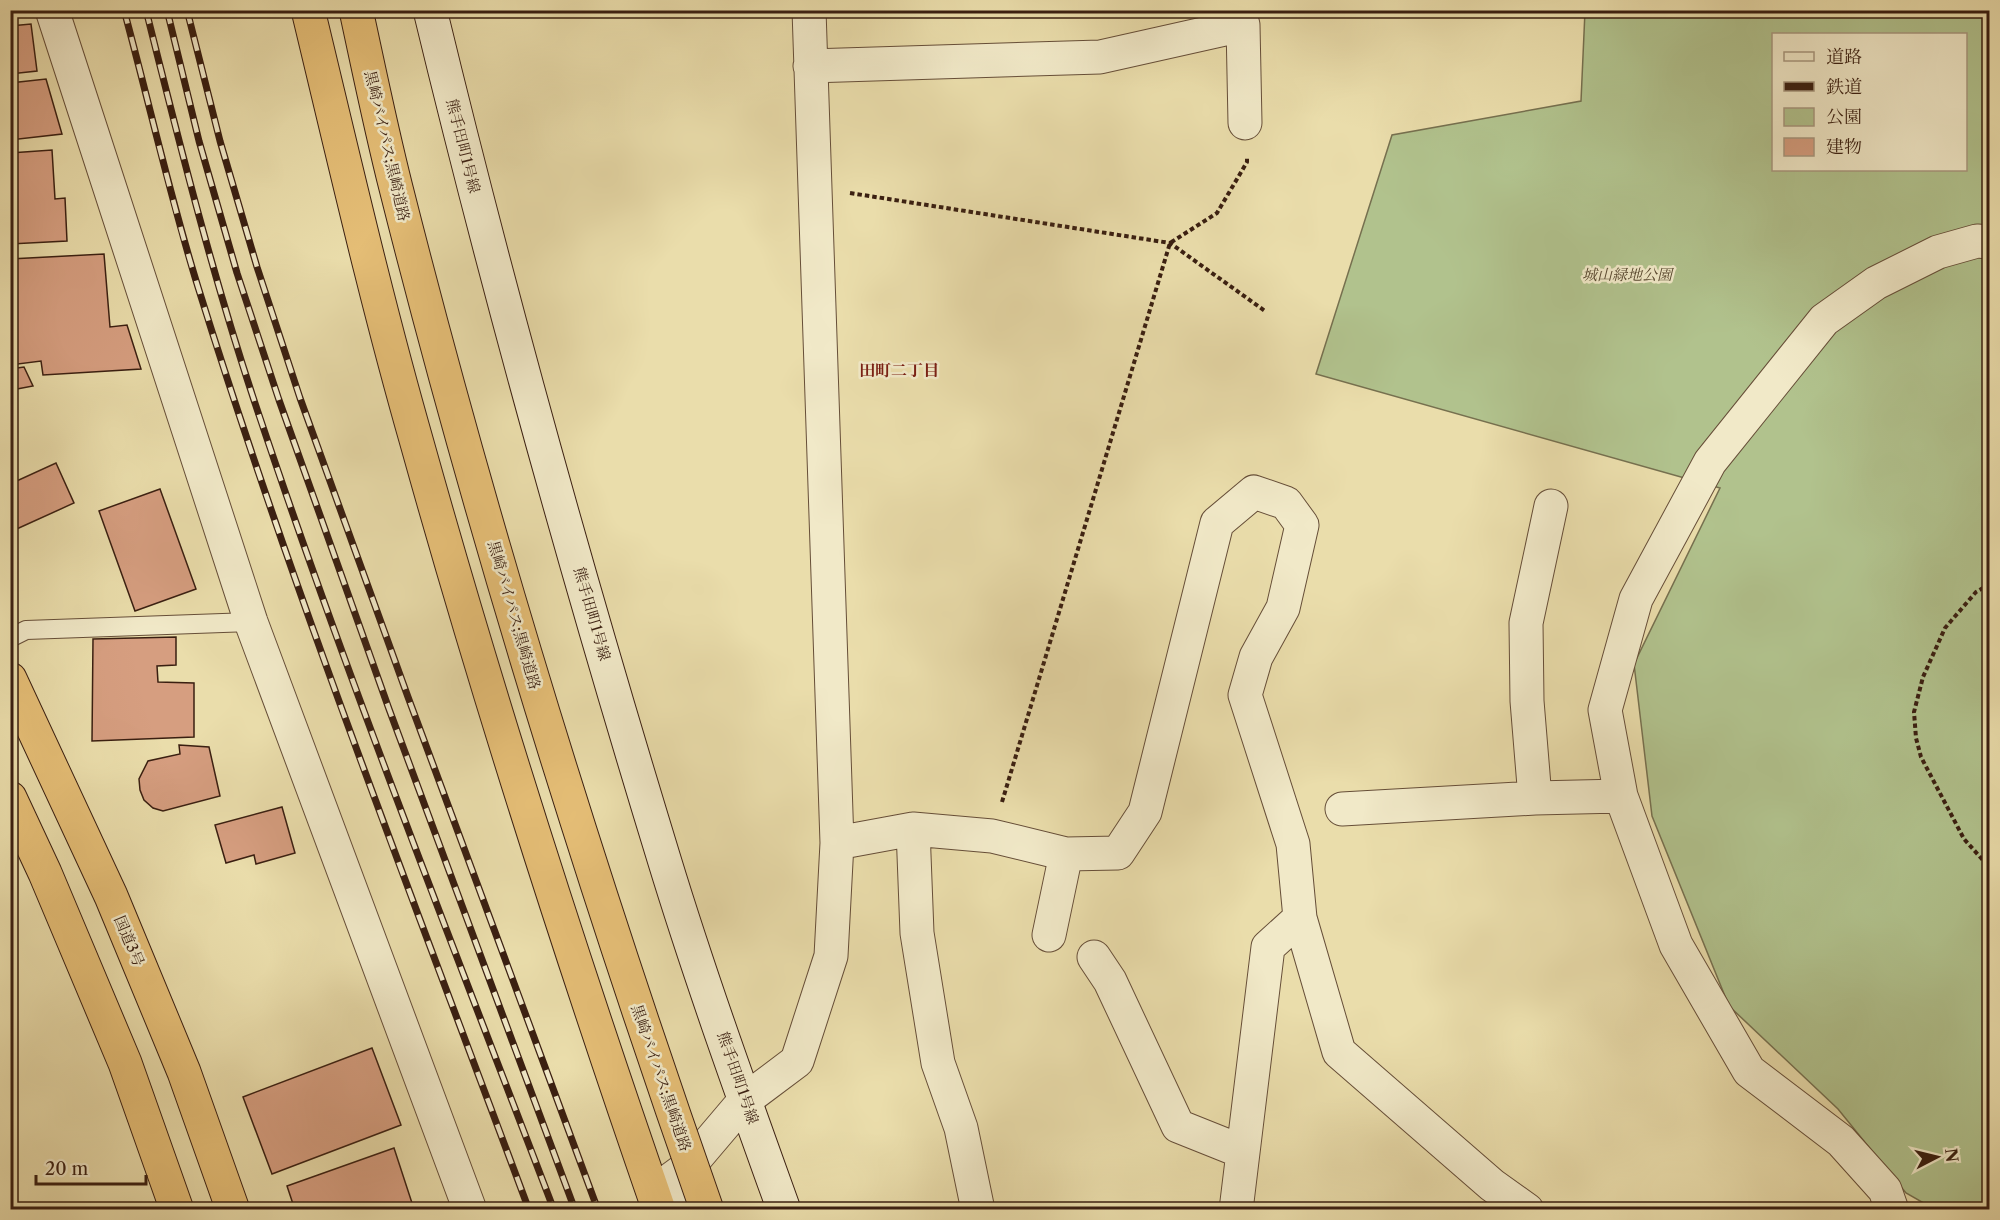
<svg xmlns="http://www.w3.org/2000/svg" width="2000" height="1220" font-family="'Libre Caslon Text','Noto Serif JP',serif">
<rect width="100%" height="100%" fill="#eaddab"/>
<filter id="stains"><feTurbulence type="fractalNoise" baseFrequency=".00333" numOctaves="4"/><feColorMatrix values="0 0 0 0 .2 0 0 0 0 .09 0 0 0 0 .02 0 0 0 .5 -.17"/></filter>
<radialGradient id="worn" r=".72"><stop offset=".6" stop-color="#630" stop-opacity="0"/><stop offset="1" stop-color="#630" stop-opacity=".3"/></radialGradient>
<path fill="#b1c28d" stroke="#76704f" stroke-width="1.5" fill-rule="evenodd" d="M1585 11H1989V1209H1934L1906 1193 1838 1109 1729 1006 1652 816 1634 664 1720 488 1316 374 1392 135 1581 101ZM1774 34H1966V170H1774Z"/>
<path fill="#d69e80" stroke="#3a1f11" stroke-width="1.5" d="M31 24 37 71 10 74V26Z
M46 79 62 134 10 140V83Z
M52 150 55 199 65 198 67 241 10 244V153Z
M104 254 110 327 127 325 141 369 43 375 41 361 10 365V259Z
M24 367 33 386 17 389 10 392V369Z
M56 463 74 503 10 532V484Z
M160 489 196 589 135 611 99 511Z
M176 637V665L157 666 158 682 194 683V737L92 741 93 639Z
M179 745 209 747 220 796 163 811 153 808 144 800 140 790 139 779 148 761 180 754Z
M282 807 295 853 256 864 254 855 226 863 215 825Z
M372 1048 401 1125 272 1174 243 1097Z
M394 1148 413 1206 404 1210H295L287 1186Z"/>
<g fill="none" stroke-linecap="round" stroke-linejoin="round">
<defs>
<path id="lane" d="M10 638 26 630 251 622"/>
<path id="street" d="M52 10 251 622 470 1210
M1239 10 1243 25 1245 123
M810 66 1100 57 1243 25
M1535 798 1527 701 1526 623 1551 506
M1342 809 1535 798 1621 796
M913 829 917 933 938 1063 961 1128 978 1210
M837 843 913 829 992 836 1066 854 1118 853 1145 812 1217 523 1254 492 1286 503 1302 525 1283 608 1256 657 1245 695 1293 844 1300 918 1339 1052 1492 1185 1527 1210
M1049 935 1066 854
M1094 957 1110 981 1178 1126 1243 1152
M678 1210 670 1180 689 1166 745 1100 797 1061 831 956 837 843 809 10
M1236 1210 1268 947 1300 918
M1892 1210 1885 1190 1841 1141 1749 1071 1676 945 1621 796 1605 710 1636 599 1710 462 1824 320 1876 283 1938 252 1977 241 1990 242"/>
<path id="secondary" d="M430 10C499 295 578 578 664 859 700 977 742 1093 784 1210"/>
<path id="highway" d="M308 10C343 155 376 300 417 443 489 701 571 956 659 1210
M10 679 111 896 184 1072 233 1210
M10 798 45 873 125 1063 177 1210"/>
</defs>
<use href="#lane" stroke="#664e38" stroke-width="20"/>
<use href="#street" stroke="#664e38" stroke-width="35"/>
<use href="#secondary" stroke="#3a1f11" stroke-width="35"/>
<use href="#highway" stroke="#3a1f11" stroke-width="35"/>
<path stroke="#3a1f11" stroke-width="4" stroke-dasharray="4.5 3" stroke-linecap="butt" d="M850 193 1170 243 1265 311
M1990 584 1976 592 1945 628 1923 677 1914 712 1916 738 1921 757 1964 839 1990 868
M1002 802 1170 243 1217 213 1247 162V157"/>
<use href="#lane" stroke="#f1e9c8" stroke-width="18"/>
<use href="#street" stroke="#f1e9c8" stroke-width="33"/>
<use href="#secondary" stroke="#f1e9c8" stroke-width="33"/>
<use href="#highway" stroke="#e5be76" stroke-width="33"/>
<defs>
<path id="rail" d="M124 10C149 102 170 197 198 287 295 599 415 904 529 1210
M146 10C180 146 214 282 259 415 349 683 453 946 554 1210
M167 10 199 141 237 273 279 400 389 709 575 1210
M187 10 220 141 257 267 300 398 408 697 598 1210"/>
</defs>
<use href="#rail" stroke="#3a1f11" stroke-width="7"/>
<use href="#rail" stroke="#f1e9c8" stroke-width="4.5" stroke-dasharray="14" stroke-linecap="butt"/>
<defs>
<path id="highway-bridge" d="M356 10C369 70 381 129 396 188 483 533 589 874 707 1210"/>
</defs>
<use href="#highway-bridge" stroke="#3a1f11" stroke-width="35" stroke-linecap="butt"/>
<use href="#highway-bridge" stroke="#e5be76" stroke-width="33"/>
</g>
<g text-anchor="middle" stroke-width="5" stroke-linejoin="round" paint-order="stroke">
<g font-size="15" fill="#3a1f11" stroke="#f1e9c8">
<text transform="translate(387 146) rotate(77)" y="5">黒崎バイパス;黒崎道路</text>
<text transform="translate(463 146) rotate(76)" y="5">熊手田町1号線</text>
<text transform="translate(592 614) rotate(74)" y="5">熊手田町1号線</text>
<text transform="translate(514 615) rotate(74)" y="5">黒崎バイパス;黒崎道路</text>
<text transform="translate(129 941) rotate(67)" y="5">国道3号</text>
<text transform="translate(661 1078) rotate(71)" y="5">黒崎バイパス;黒崎道路</text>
<text transform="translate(738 1078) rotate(71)" y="5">熊手田町1号線</text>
</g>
<g font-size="15" font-style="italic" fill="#584830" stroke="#f1e9c8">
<text x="1627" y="280">城山緑地公園</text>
</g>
<g font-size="16" font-weight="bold" fill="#7a1f14" stroke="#f1e9c8">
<text x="899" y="376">田町二丁目</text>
</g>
</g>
<rect width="2000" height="1220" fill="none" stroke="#eaddab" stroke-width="36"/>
<rect x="12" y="12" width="1976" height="1196" fill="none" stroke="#3a1f11" stroke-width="3"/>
<rect x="18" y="18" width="1964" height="1184" fill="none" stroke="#3a1f11" stroke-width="1.5"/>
<rect x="1772" y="33" width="195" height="138" fill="#f1e9c8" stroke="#a8987f" stroke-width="1.5"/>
<rect x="1784" y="52" width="30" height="9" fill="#f1e9c8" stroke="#a8987f" stroke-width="1.5"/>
<text x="1826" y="63" font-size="18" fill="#3a1f11">道路</text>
<rect x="1784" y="82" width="30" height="9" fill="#3a1f11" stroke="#a8987f" stroke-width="1.5"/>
<text x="1826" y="93" font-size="18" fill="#3a1f11">鉄道</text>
<rect x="1784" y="108" width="30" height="18" fill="#b1c28d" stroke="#a8987f" stroke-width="1.5"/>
<text x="1826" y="123" font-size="18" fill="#3a1f11">公園</text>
<rect x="1784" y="138" width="30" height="18" fill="#d69e80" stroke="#a8987f" stroke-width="1.5"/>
<text x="1826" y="153" font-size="18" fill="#3a1f11">建物</text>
<g transform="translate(1937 1157) rotate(83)" stroke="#f1e9c8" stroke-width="4.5" paint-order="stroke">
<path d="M0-4.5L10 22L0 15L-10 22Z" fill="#3a1f11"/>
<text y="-9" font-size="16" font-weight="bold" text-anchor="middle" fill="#3a1f11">N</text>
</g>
<path d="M36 1175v9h110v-9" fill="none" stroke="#3a1f11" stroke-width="3"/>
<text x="45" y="1175" font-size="18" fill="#3a1f11" stroke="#f1e9c8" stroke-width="4.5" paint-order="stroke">20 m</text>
<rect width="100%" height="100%" filter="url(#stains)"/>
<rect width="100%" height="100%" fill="url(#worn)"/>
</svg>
